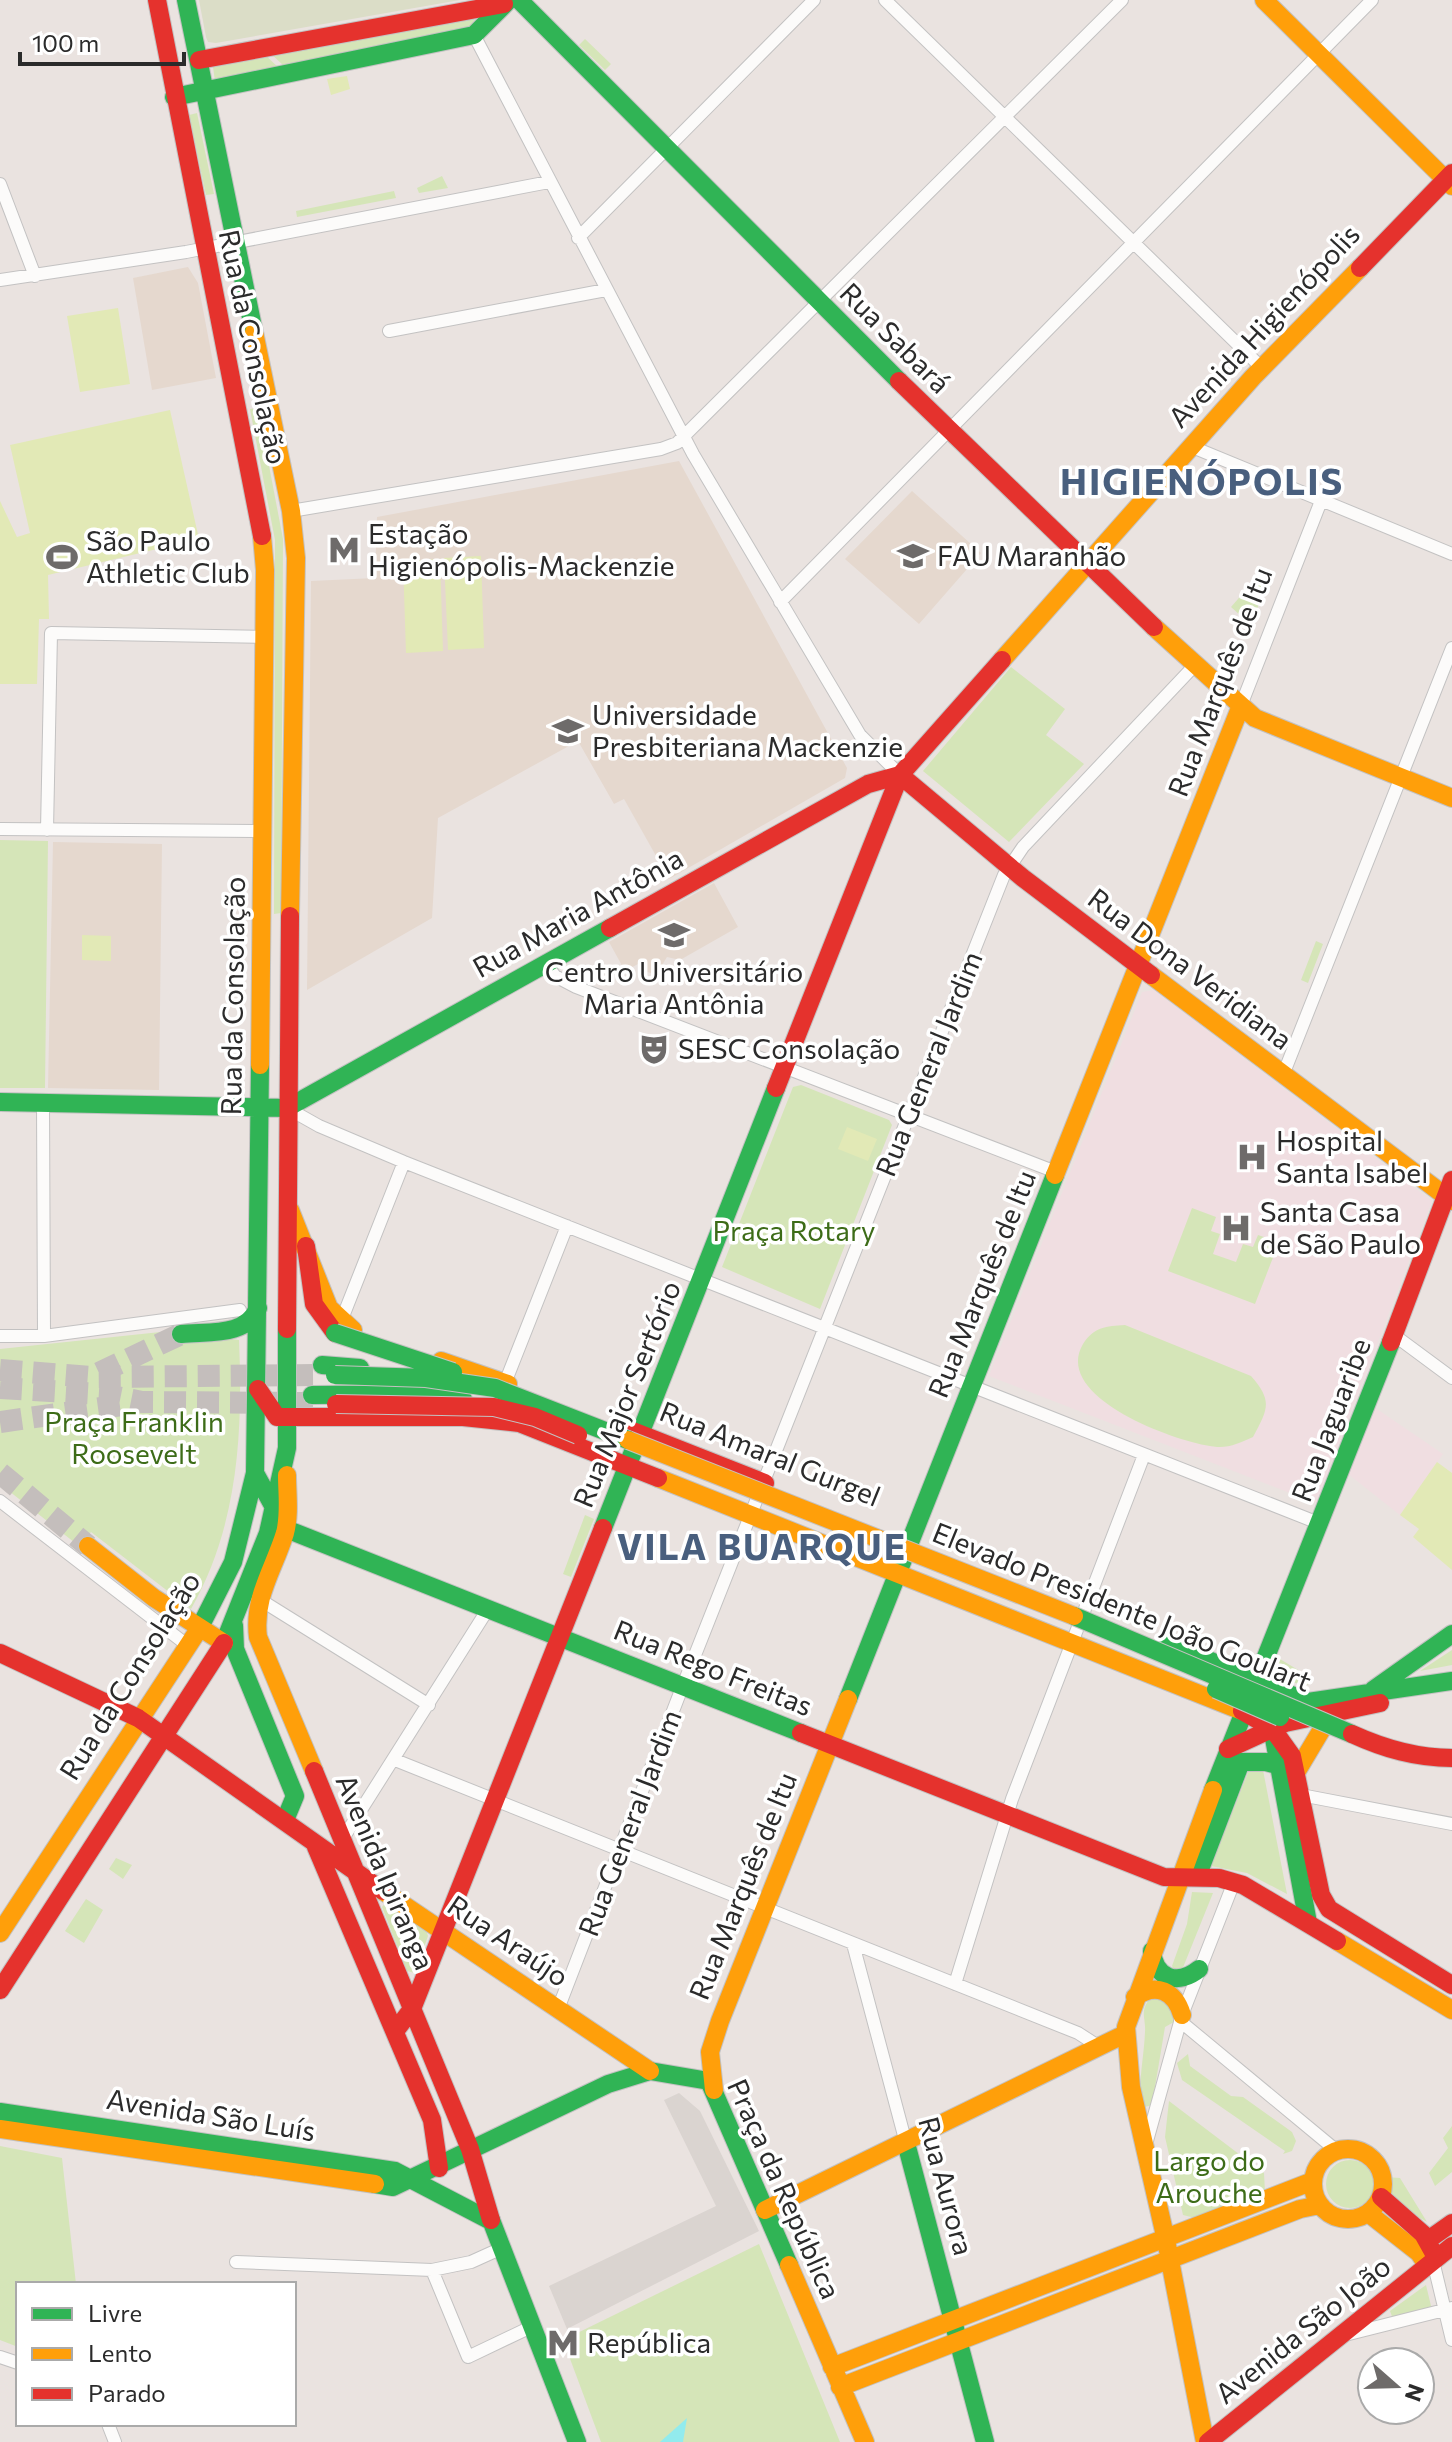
<svg xmlns="http://www.w3.org/2000/svg" width="1452" height="2442" font-family="Commissioner,sans-serif">
<rect width="100%" height="100%" fill="#eae3e0"/>
<path fill="#e5d8ce" d="M188 267 198 283 216 378 152 390 133 278Z
M679 461 847 768 845 778 669 879 624 799 614 804 578 741 438 818 432 918 307 990 311 581 375 578 377 517Z
M912 491 981 553 919 624 845 559Z
M53 842 162 844 159 1090 48 1088Z
M714 883 738 927 680 960 667 957 656 975 642 970 638 964 625 971 609 942Z"/>
<path fill="#f0dee1" d="M1154 990 1432 1201 1316 1503 989 1376 1142 992Z
M1374 1407 1443 1454 1400 1515 1348 1474Z"/>
<path fill="#d5e5b8" d="M478 13 467 33 285 67 267 50Z
M585 39 611 64 605 70 579 45Z
M262 52 280 69 215 81 212 60Z
M197 113 214 194 206 195 189 115Z
M442 176 448 188 419 193 417 188Z
M394 191 396 198 297 217 296 211Z
M258 408 283 539 281 913 274 914 275 540 250 409Z
M1258 576 1267 583 1251 625 1231 607Z
M1011 667 1065 709 1046 735 1084 764 1009 842 923 771Z
M0 840 48 841 45 1088H0Z
M1316 941 1323 944 1308 983 1301 980Z
M801 1085 889 1120 892 1125 820 1309 722 1267 793 1087Z
M1192 1208 1216 1217 1211 1231 1220 1234 1213 1254 1236 1262 1243 1244 1253 1247 1258 1235 1279 1242 1255 1304 1168 1271Z
M1125 1325 1251 1376C1273 1401 1268 1409 1253 1437 1242 1442 1229 1448 1217 1447 1180 1444 1051 1398 1083 1344 1094 1327 1106 1326 1125 1325Z
M170 1331 239 1340C243 1434 238 1526 191 1609L91 1532 79 1546 0 1484V1349Z
M585 1515 594 1519 571 1577 563 1574Z
M1452 1650V1665L1420 1671Z
M1275 1656 1313 1679 1307 1685 1266 1678Z
M1249 1770H1263L1287 1894 1247 1873 1211 1866Z
M116 1858 132 1865 123 1879 109 1869Z
M1192 1892 1213 1893 1182 1970 1175 1971 1172 1966 1187 1924Z
M86 1899 103 1910 84 1943 65 1931Z
M386 1902 426 1930 428 1936 415 1973 407 1971 382 1907Z
M1160 1997 1177 2006 1174 2022 1165 2027 1152 2105 1141 2108C1138 2081 1144 2058 1145 2032 1146 2019 1140 2013 1148 2001Z
M1188 2054 1190 2066 1231 2096 1243 2097 1292 2132 1296 2141 1292 2151 1283 2154 1285 2151 1182 2080 1177 2063Z
M1169 2101 1264 2173 1265 2192 1195 2218 1183 2215 1165 2137Z
M1452 2126V2172L1435 2186 1429 2173 1448 2148 1443 2138Z
M0 2146 62 2158 76 2284H18V2347L0 2340Z
M1326 2184a24 24 0 1 1 48 0a24 24 0 1 1-48 0Z
M1385 2177 1400 2178 1427 2222 1385 2197Z
M759 2244 840 2442H601L563 2340Z
M1426 2285 1432 2310 1394 2322 1390 2311Z"/>
<path fill="#dbddc7" d="M199 0H460L216 43 208 42 206 37Z"/>
<path fill="#e2e9b6" d="M347 76 350 89 331 95 327 79Z
M118 308 130 384 80 392 67 316Z
M170 410 199 539 48 575 49 619H39L37 684H0V501L17 537 30 533 10 445Z
M481 556 484 648 448 650 444 558Z
M440 559 443 651 406 653 403 561Z
M82 935 111 936V961L82 960Z
M847 1127 877 1139 868 1161 838 1149Z
M1437 1462 1452 1473V1570L1413 1537 1419 1529 1400 1515Z"/>
<path fill="#dad4d0" d="M679 2093 700 2111 759 2231 567 2329 549 2286 716 2206 664 2100Z"/>
<path fill="#92ebed" d="M687 2418 683 2442H660Z"/>
<g fill="none" stroke-linecap="round" stroke-linejoin="round">
<path stroke="#c4bebc" stroke-width="22" stroke-dasharray="22 11" stroke-linecap="butt" d="M0 1370 92 1377 313 1375
M99 1373 181 1334
M0 1388 102 1394 142 1402 313 1403
M0 1422 122 1405
M0 1473 88 1546"/>
<defs>
<path id="street" d="M885 0 1262 368
M474 35 693 454 860 735 900 775
M0 184 35 276
M578 238 814 0
M0 280 186 252 549 182
M389 331 606 290
M1190 446 1452 554
M291 511 661 449 677 443 1122 0
M780 602 1372 0
M1240 708 1321 501
M0 829 264 831
M47 830 51 633 265 637
M546 964 555 976 576 987 1056 1172
M1283 1075 1452 648
M43 1102 44 1336
M287 1108 319 1126 404 1162 1321 1524
M340 1324 404 1162
M1394 1335 1452 1378
M0 1336H44L240 1310
M505 1383 567 1226
M0 1501 187 1645
M259 1599 429 1705
M395 1760 1078 2033 1098 2046
M1301 1795 1452 1824
M342 1840 488 1609
M853 1944 906 2143
M955 1984 1012 1799 1144 1455
M558 2009 678 1698 1004 875 1023 847 1195 665
M1180 2021 1337 2151
M1147 2141 1182 2015 1234 1882
M1433 2261 1452 2340
M236 2262 432 2270 471 2262 502 2248
M432 2270 468 2357 533 2326
M1345 2335 1452 2308
M0 2357 18 2363
M108 2424 115 2442"/>
<path id="fast" d="M186 0 254 332
M519 0 899 381
M174 97 474 35 509 0
M0 1102 287 1108 610 928
M181 1334C209 1331 246 1337 258 1308
M322 1365 360 1368
M312 1395 432 1394 463 1399
M255 1473 286 1529 801 1733
M603 1528 776 1088
M234 1625 235 1649 295 1796 285 1820
M199 1629 233 1562 255 1473 260 1065
M224 1643 268 1533 287 1448V1329
M1168 1643 1308 1702 1452 1681
M1373 1690 1452 1634
M848 1699 1055 1175
M1273 1733 1308 1923
M1213 1790 1391 1342
M1197 1877 1241 1762H1266L1287 1768
M1152 1951C1155 1979 1178 1986 1199 1969
M0 2112 395 2171 491 2221
M906 2143 985 2442
M375 2184 393 2187 608 2084 650 2071 709 2081 789 2265
M491 2220 577 2442"/>
<path id="slow" d="M1264 0 1452 186
M254 332 291 511 296 558 290 916
M1154 627 1255 718 1452 798
M1002 660 1253 377 1360 268
M1151 975 1452 1201
M260 1065 265 570 262 536
M1055 1175 1240 708
M290 1210 329 1308 353 1330
M441 1361 508 1384
M287 1475C287 1494 290 1514 285 1533 274 1569 253 1597 258 1637L314 1771
M658 1478 1242 1711
M88 1546 154 1598 224 1643
M1297 1771 1331 1714
M383 1891 650 2071
M0 1933 199 1629
M1337 1941 1452 2010
M1135 1997C1156 1982 1175 1991 1182 2015
M714 2090 710 2052 720 2021 848 1699
M0 2129 375 2184
M1313 2184a35 35 0 1 1 70 0a35 35 0 1 1-70 0Z
M765 2210 1125 2034
M1368 2213 1419 2253 1427 2265
M789 2265 865 2442
M832 2367 1313 2181
M840 2387 1300 2209 1320 2205
M1205 2442 1166 2240 1131 2087 1126 2027 1213 1790"/>
<path id="jam" d="M157 0 262 536
M199 60 504 4
M1360 268 1452 173
M899 381 1154 627
M900 775 1023 878 1151 975
M610 928 868 784 900 775
M776 1088 900 775 1002 660
M306 1246 314 1304 335 1333
M287 1329 290 916
M1391 1342 1452 1180
M258 1389 277 1417H463L519 1423 658 1478
M633 1431 765 1483
M0 1653 138 1718 383 1891
M1242 1711 1272 1728 1292 1756 1321 1895 1329 1909 1452 1985
M801 1733 1164 1877 1219 1878 1243 1885 1337 1941
M1228 1749 1285 1723 1380 1703
M314 1771 470 2149 491 2220
M316 1847 432 2120 439 2168
M0 1990 224 1643
M396 2030 412 2009 603 1528
M1381 2197 1423 2234 1433 2252
M1428 2240 1452 2223
M1208 2442 1452 2246"/>
</defs>
<use href="#street" stroke="#c3c2c2" stroke-width="14"/>
<use href="#fast" stroke="#c3c2c2" stroke-width="20"/>
<use href="#slow" stroke="#c3c2c2" stroke-width="20"/>
<use href="#jam" stroke="#c3c2c2" stroke-width="20"/>
<use href="#street" stroke="#fcfbfa" stroke-width="12"/>
<use href="#fast" stroke="#30b455" stroke-width="18"/>
<use href="#slow" stroke="#ff9f0a" stroke-width="18"/>
<use href="#jam" stroke="#e5322d" stroke-width="18"/>
<defs>
<path id="fast-bridge" d="M335 1333 453 1372
M335 1375 426 1378 495 1388 628 1440
M1074 1616 1352 1734
M1216 1689 1280 1717"/>
<path id="slow-bridge" d="M628 1440 1074 1616"/>
<path id="jam-bridge" d="M336 1404 494 1407 535 1417 578 1435
M1352 1734C1385 1749 1416 1758 1452 1758"/>
</defs>
<use href="#fast-bridge" stroke="#c5c2c1" stroke-width="20" stroke-linecap="butt"/>
<use href="#slow-bridge" stroke="#c5c2c1" stroke-width="20" stroke-linecap="butt"/>
<use href="#jam-bridge" stroke="#c5c2c1" stroke-width="20" stroke-linecap="butt"/>
<use href="#fast-bridge" stroke="#30b455" stroke-width="18"/>
<use href="#slow-bridge" stroke="#ff9f0a" stroke-width="18"/>
<use href="#jam-bridge" stroke="#e5322d" stroke-width="18"/>
</g>
<defs>
<symbol id="metro-bare" viewBox="-9 -9 18 18"><path d="M-5.5 5V-5H-3L0 0L3-5H5.5V5H3V-.5L0 4L-3-.5V5Z" fill="#6e6b6a" stroke="#fff" stroke-width="2.5" paint-order="stroke"/></symbol>
<symbol id="university-bare" viewBox="-9 -9 18 18"><path d="M0-5L7-2L0 1L-7-2ZM-4 1L0 2.5L4 1V4Q0 6-4 4Z" fill="#6e6b6a" stroke="#fff" stroke-width="2.5" paint-order="stroke"/></symbol>
<symbol id="stadium-bare" viewBox="-9 -9 18 18"><path d="M0-5a6.5 5 0 1 0 0 10a6.5 5 0 1 0 0-10ZM-3.5-1.8h7v3.6h-7Z" fill="#6e6b6a" stroke="#fff" stroke-width="2.5" paint-order="stroke"/></symbol>
<symbol id="theatre-bare" viewBox="-9 -9 18 18"><path d="M-5-5.5Q0-4 5-5.5V0Q5 5 0 6Q-5 5-5 0ZM-3.3-2.5H-1v1.5H-3.3ZM1-2.5H3.3v1.5H1ZM-2.8 1Q0 5.5 2.8 1Z" fill="#6e6b6a" stroke="#fff" stroke-width="2.5" paint-order="stroke"/></symbol>
<symbol id="hospital-bare" viewBox="-9 -9 18 18"><path d="M-5-5h3v3.5h4V-5h3V5h-3V1.5h-4V5h-3Z" fill="#6e6b6a" stroke="#fff" stroke-width="2.5" paint-order="stroke"/></symbol>
</defs>
<g fill-rule="evenodd">
<use href="#metro-bare" x="322" y="528" width="44" height="44"/>
<use href="#university-bare" x="891" y="534" width="44" height="44"/>
<use href="#stadium-bare" x="40" y="535" width="44" height="44"/>
<use href="#university-bare" x="546" y="709" width="44" height="44"/>
<use href="#university-bare" x="652" y="913" width="44" height="44"/>
<use href="#theatre-bare" x="632" y="1027" width="44" height="44"/>
<use href="#hospital-bare" x="1230" y="1135" width="44" height="44"/>
<use href="#hospital-bare" x="1214" y="1206" width="44" height="44"/>
<use href="#metro-bare" x="541" y="2321" width="44" height="44"/>
</g>
<g text-anchor="middle" stroke-width="7" stroke-linejoin="round" paint-order="stroke">
<g font-size="28" fill="#2b2b2b" stroke="#fff">
<text transform="translate(1264 326) rotate(-47)" y="10">Avenida Higienópolis</text>
<text transform="translate(895 338) rotate(45)" y="10">Rua Sabará</text>
<text transform="translate(253 347) rotate(78)" y="10">Rua da Consolação</text>
<text transform="translate(1220 682) rotate(-69)" y="10">Rua Marquês de Itu</text>
<text transform="translate(578 913) rotate(-29)" y="10">Rua Maria Antônia</text>
<text transform="translate(1190 969) rotate(37)" y="10">Rua Dona Veridiana</text>
<text transform="translate(233 996) rotate(-89)" y="10">Rua da Consolação</text>
<text transform="translate(929 1064) rotate(-68)" y="10">Rua General Jardim</text>
<text transform="translate(982 1284) rotate(-68)" y="10">Rua Marquês de Itu</text>
<text transform="translate(627 1394) rotate(-68)" y="10">Rua Major Sertório</text>
<text transform="translate(1331 1420) rotate(-69)" y="10">Rua Jaguaribe</text>
<text transform="translate(770 1454) rotate(22)" y="10">Rua Amaral Gurgel</text>
<text transform="translate(1122 1607) rotate(22)" y="10">Elevado Presidente João Goulart</text>
<text transform="translate(713 1668) rotate(22)" y="10">Rua Rego Freitas</text>
<text transform="translate(130 1676) rotate(-58)" y="10">Rua da Consolação</text>
<text transform="translate(630 1823) rotate(-69)" y="10">Rua General Jardim</text>
<text transform="translate(385 1872) rotate(67)" y="10">Avenida Ipiranga</text>
<text transform="translate(743 1886) rotate(-68)" y="10">Rua Marquês de Itu</text>
<text transform="translate(508 1941) rotate(34)" y="10">Rua Araújo</text>
<text transform="translate(211 2115) rotate(9)" y="10">Avenida São Luís</text>
<text transform="translate(946 2186) rotate(75)" y="10">Rua Aurora</text>
<text transform="translate(784 2189) rotate(66)" y="10">Praça da República</text>
<text transform="translate(1303 2330) rotate(-39)" y="10">Avenida São João</text>
</g>
<g font-size="28" fill="#2b2b2b" stroke="#fff" text-anchor="start">
<text x="368" y="544">Estação<tspan x="368" dy="32">Higienópolis-Mackenzie</tspan></text>
<text x="86" y="551">São Paulo<tspan x="86" dy="32">Athletic Club</tspan></text>
<text x="937" y="566">FAU Maranhão</text>
<text x="592" y="725">Universidade<tspan x="592" dy="32">Presbiteriana Mackenzie</tspan></text>
<text x="674" y="982" text-anchor="middle">Centro Universitário<tspan x="674" dy="32">Maria Antônia</tspan></text>
<text x="678" y="1059">SESC Consolação</text>
<text x="1276" y="1151">Hospital<tspan x="1276" dy="32">Santa Isabel</tspan></text>
<text x="1260" y="1222">Santa Casa<tspan x="1260" dy="32">de São Paulo</tspan></text>
<text x="587" y="2353">República</text>
</g>
<g font-size="28" fill="#3d6c18" stroke="#fff">
<text x="794" y="1241">Praça Rotary</text>
<text x="134" y="1432">Praça Franklin<tspan x="134" dy="32">Roosevelt</tspan></text>
<text x="1209" y="2171">Largo do<tspan x="1209" dy="32">Arouche</tspan></text>
</g>
<g font-size="36" font-weight="bold" letter-spacing="2" fill="#495f7e" stroke="#fff">
<text x="1202" y="495">HIGIENÓPOLIS</text>
<text x="762" y="1560">VILA BUARQUE</text>
</g>
</g>
<rect x="16" y="2282" width="280" height="144" fill="#ffffff" stroke="#aaaaaa" stroke-width="2"/>
<rect x="32" y="2308" width="40" height="12" fill="#30b455" stroke="#aaaaaa" stroke-width="2"/>
<text x="88" y="2322" font-size="24" fill="#2b2b2b">Livre</text>
<rect x="32" y="2348" width="40" height="12" fill="#ff9f0a" stroke="#aaaaaa" stroke-width="2"/>
<text x="88" y="2362" font-size="24" fill="#2b2b2b">Lento</text>
<rect x="32" y="2388" width="40" height="12" fill="#e5322d" stroke="#aaaaaa" stroke-width="2"/>
<text x="88" y="2402" font-size="24" fill="#2b2b2b">Parado</text>
<g transform="translate(1396 2386) rotate(110)"><circle r="38" fill="#ffffff" stroke="#aaaaaa" stroke-width="2"/>
<path d="M0-6L14 30L0 20L-14 30Z" fill="#6e6b6a"/>
<text y="-12" font-size="22" font-weight="bold" text-anchor="middle" fill="#2b2b2b">N</text>
</g>
<path d="M20 52v12h164v-12" fill="none" stroke="#2b2b2b" stroke-width="4"/>
<text x="32" y="52" font-size="24" fill="#2b2b2b" stroke="#ffffff" stroke-width="6" paint-order="stroke">100 m</text>
</svg>
